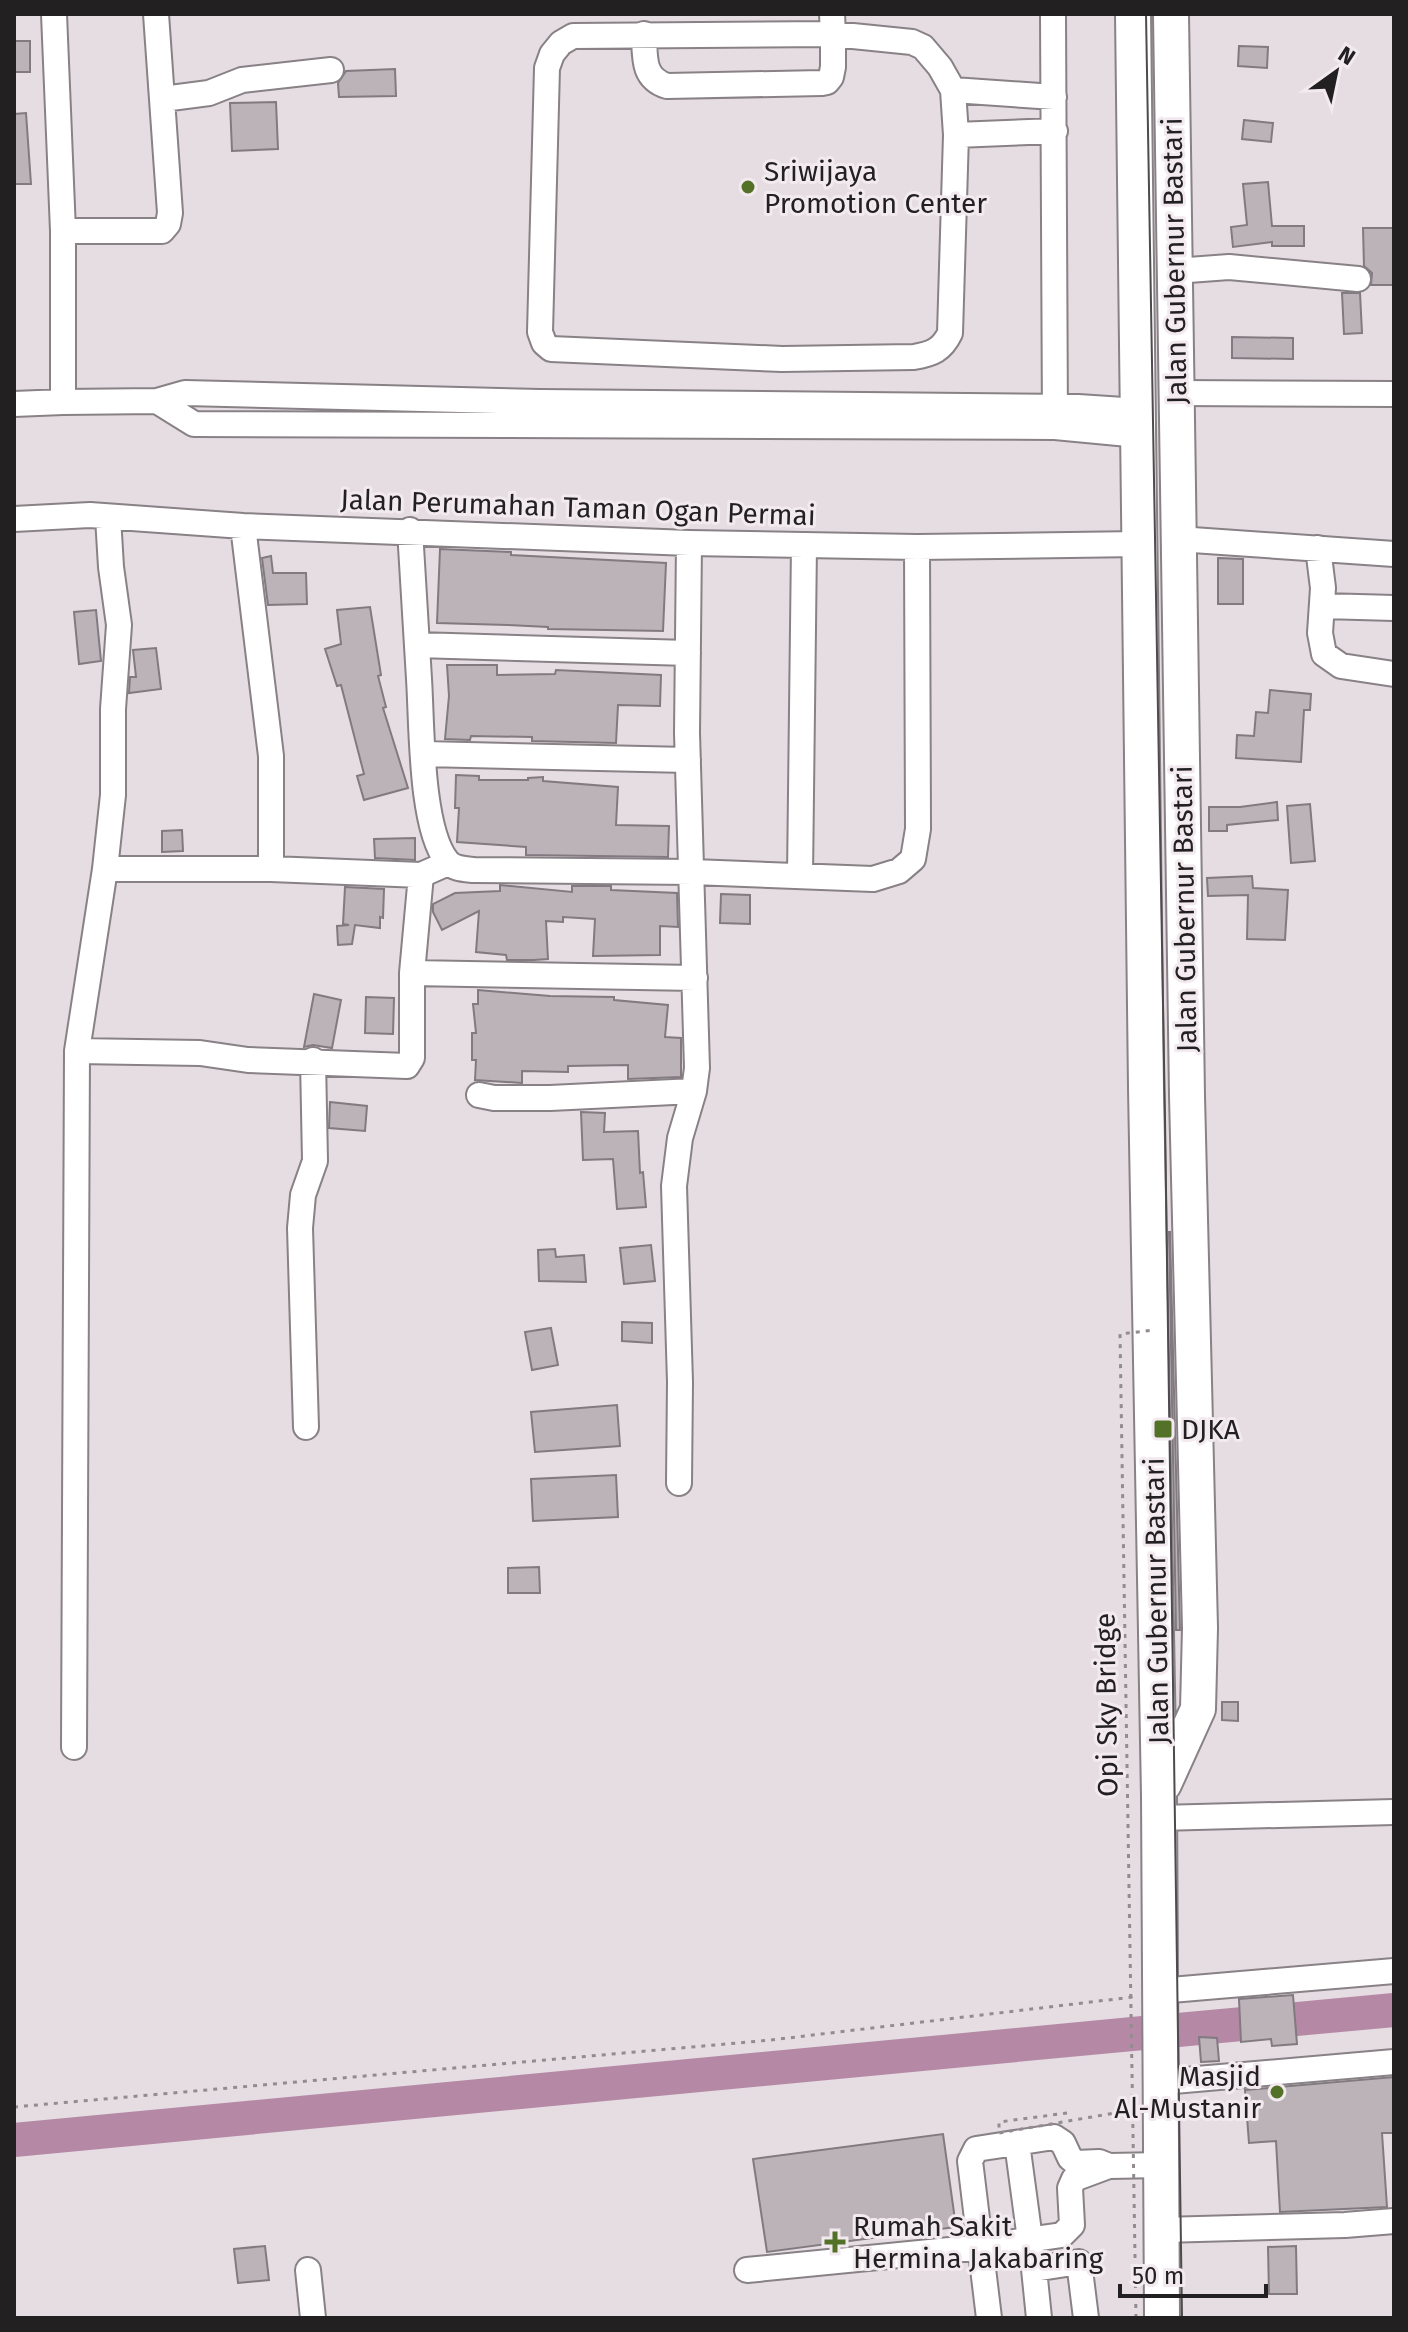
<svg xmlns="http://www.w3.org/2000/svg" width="1408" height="2332" font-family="'Fira Sans',sans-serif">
<rect width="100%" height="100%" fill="#e5dde2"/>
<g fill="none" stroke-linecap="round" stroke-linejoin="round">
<path stroke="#b589a6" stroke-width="34" d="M1178 2030 1394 2010
M14 2140 1143 2033"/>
</g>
<path fill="#bbb3b8" stroke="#817a7f" stroke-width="2" d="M14 41H30V72H14Z
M1239 46 1268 47 1267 68 1238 66Z
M395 69 396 96 339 97 338 83 346 71Z
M276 102 278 149 232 151 230 103Z
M26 113 31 184H14V114Z
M1244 120 1273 123 1271 142 1242 139Z
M1268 182 1272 226H1304V246H1272V242L1233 247 1231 227 1247 225 1243 184Z
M1363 228H1394V285H1371L1372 273 1364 266Z
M1342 293H1360L1362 333 1344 334Z
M1232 337 1293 338V359L1232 358Z
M440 549 511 552V555L666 563 663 631 548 629V627L508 625 437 623Z
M271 556 273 573H306L307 604 268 605 262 558Z
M1218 558 1243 559V604H1218Z
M370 607 381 675 378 676 386 707 383 708 408 788 364 800 357 776 364 774 341 685 337 686 325 649 341 644 337 610Z
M96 610 101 661 79 664 74 612Z
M156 648 161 689 129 693 130 677H136L133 650Z
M447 665H497V675L555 674 556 670 661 675 660 706 618 705 616 743 532 741V737L471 736 470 740 445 739 449 696Z
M1270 690 1311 694 1310 710H1304L1301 762 1236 758 1237 735 1254 736 1256 712 1268 713Z
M456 775 479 776V780H528V778L543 777V781L618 787 616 825 669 826 668 857 526 855V847L457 842 459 808H455Z
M1277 802 1278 820 1227 825V831H1209V807H1240Z
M1310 804 1315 861 1291 863 1287 806Z
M182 830 183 851 162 852V831Z
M415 838V860L375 858 374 839Z
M1252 876 1253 888 1288 890 1285 940 1247 939 1248 895 1208 896 1207 878Z
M500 885 572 892V886H611V890L677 893 678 927 660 926V955L593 956 595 919 563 917V922L546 921 548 959 534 960H507L506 955 476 952 479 911 442 930 433 912V904L455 893 500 891Z
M345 887 384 889 383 918 380 917V928L355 925 352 944 338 945 337 926 349 925 343 924Z
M721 894 750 895V924L720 923Z
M478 990 550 996 614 997V1000L668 1005 665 1037 681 1038V1077L628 1079V1065L568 1066V1072L522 1071V1083L475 1080 476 1060H472V1033H476L473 1004H478Z
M314 994 341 1000 332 1048 313 1045 304 1047Z
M366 997 394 998 393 1034 365 1033Z
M330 1102 367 1106 365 1131 329 1128Z
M581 1112 605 1113 604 1132 638 1131 640 1173 643 1172 646 1207 617 1209 613 1159 583 1160Z
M1169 1232H1170L1180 1630H1176Z
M651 1245 655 1281 624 1284 620 1248Z
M555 1249 556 1257 584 1255 586 1282 539 1281 538 1250Z
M622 1322 652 1323V1343L622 1341Z
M551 1328 558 1365 532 1370 525 1332Z
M617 1405 620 1446 535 1452 531 1412Z
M616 1475 618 1517 533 1521 531 1479Z
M539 1567 540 1593H508V1568Z
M1222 1702H1238V1721L1222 1720Z
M1293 1995 1297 2044 1272 2046 1271 2039 1241 2042 1239 1999Z
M1199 2037 1217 2038 1219 2061 1201 2062Z
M1394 2077V2133H1382L1387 2207 1280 2212 1276 2141 1249 2143 1245 2090Z
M943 2134 956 2227 767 2252 753 2159Z
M265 2246 269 2280 238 2283 234 2249Z
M1296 2246 1297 2294H1269L1268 2247Z"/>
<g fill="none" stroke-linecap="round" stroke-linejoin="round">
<defs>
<path id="minor" d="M54 14 63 231V402L157 401 185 393 540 402 1078 407 1139 411
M1053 14 1055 424
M644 34C645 57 642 78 667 86L822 83 827 82 831 77 833 67V34L573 36 561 43 552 54 547 68 540 332 544 343 551 349 782 359 914 357C932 354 942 350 950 333L956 135 953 90 940 67 923 47 912 42 833 34 832 14
M953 90 1054 97
M163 99 209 93 242 80 331 70
M956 135 1055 131
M63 231H162L168 224 170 213 156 14
M1175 271 1229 267 1358 279
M1175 393 1394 394
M157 401 194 424 1055 427 1139 435
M14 404 63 402
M14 519 90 515 243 526 689 543 917 547 1140 544
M243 526 271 756V869
M410 530C413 580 416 629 419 679 422 723 420 827 447 861 453 869 464 869 474 870L693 872 873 879 899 871 913 859 918 829 917 547
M1178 539 1394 554
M1318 548 1323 588 1320 633 1324 654 1341 666 1394 674
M1323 606 1394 608
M417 645 688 653
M424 754 688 760
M105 869H271L421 875
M800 876 804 545
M412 973 695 978
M77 1051 200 1053 248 1060 407 1066 412 1058V973L421 875 448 863
M479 1095 494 1098H550L694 1091
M306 1427 300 1228 303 1195 315 1161 313 1060
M679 1483 680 1382 674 1186 680 1138 694 1091 697 1068 687 733 689 543
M74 1747 77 1051 105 869 113 795V709L119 625 111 567 108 517
M1159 1818 1394 1812
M1159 1991 1394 1971
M1162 2082 1394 2062
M1017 2143 1034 2269 1079 2262 1086 2318
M1162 2230 1345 2225 1394 2221
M1034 2269 1039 2318
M308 2270 313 2318
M747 2270 980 2247 1062 2235 1072 2225 1070 2188 1074 2179 1109 2166
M989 2318 970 2161 976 2149 1054 2137 1063 2143 1070 2158 1076 2163 1099 2162 1109 2166 1162 2165"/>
<path id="highway" d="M1133 14 1146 1088 1159 1796 1162 2318
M1164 1784 1198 1709 1200 1628 1187 1096 1171 14"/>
</defs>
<use href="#minor" stroke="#888185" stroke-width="28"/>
<use href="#highway" stroke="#888185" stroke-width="38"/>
<path stroke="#928c90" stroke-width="3" stroke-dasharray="4 6" stroke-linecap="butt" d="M14 2107 771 2040 1133 1997"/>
<use href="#minor" stroke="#fff" stroke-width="24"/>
<use href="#highway" stroke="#fff" stroke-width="34"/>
<path stroke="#4e4a4d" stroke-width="2" d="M1146 14 1165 1119 1182 2318"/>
<path stroke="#928c90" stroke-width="3" stroke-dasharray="4 6" stroke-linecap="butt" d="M1067 2113 999 2122V2133L1132 2110
M1136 2318 1120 1334 1155 1330"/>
</g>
<g fill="#537127" stroke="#f2eaef" stroke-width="3">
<circle cx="748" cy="187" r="8"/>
<rect x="1153" y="1419" width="20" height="20" rx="4"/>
<circle cx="1277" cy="2092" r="8"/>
<path d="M831 2230h8v8h8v8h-8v8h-8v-8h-8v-8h8z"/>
</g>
<g text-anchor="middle" stroke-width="6" stroke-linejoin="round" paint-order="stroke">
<g font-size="28" fill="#232022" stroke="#f2eaef" text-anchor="start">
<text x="764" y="181">Sriwijaya<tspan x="764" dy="32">Promotion Center</tspan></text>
<text x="1181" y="1439">DJKA</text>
<text x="1261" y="2086" text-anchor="end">Masjid<tspan x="1261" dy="32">Al-Mustanir</tspan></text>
<text x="853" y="2236">Rumah Sakit<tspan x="853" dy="32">Hermina Jakabaring</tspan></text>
</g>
<g font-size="28" fill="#232022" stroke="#f2eaef">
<text transform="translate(1174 261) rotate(-91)" y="10">Jalan Gubernur Bastari</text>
<text transform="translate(578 507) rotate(2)" y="10">Jalan Perumahan Taman Ogan Permai</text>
<text transform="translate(1184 909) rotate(-91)" y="10">Jalan Gubernur Bastari</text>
<text transform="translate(1156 1601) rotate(-91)" y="10">Jalan Gubernur Bastari</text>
<text transform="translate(1106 1705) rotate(-91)" y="10">Opi Sky Bridge</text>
</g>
</g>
<rect width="1408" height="2332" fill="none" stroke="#232022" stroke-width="32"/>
<g transform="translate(1336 72) rotate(33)" stroke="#f2eaef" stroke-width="6" paint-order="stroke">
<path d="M0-6L14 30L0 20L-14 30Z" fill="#232022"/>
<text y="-12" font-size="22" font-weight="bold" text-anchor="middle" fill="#232022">N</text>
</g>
<path d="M1120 2284v12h146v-12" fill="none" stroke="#232022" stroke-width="4"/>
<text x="1132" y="2284" font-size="24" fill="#232022" stroke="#f2eaef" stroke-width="6" paint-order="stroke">50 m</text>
</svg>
